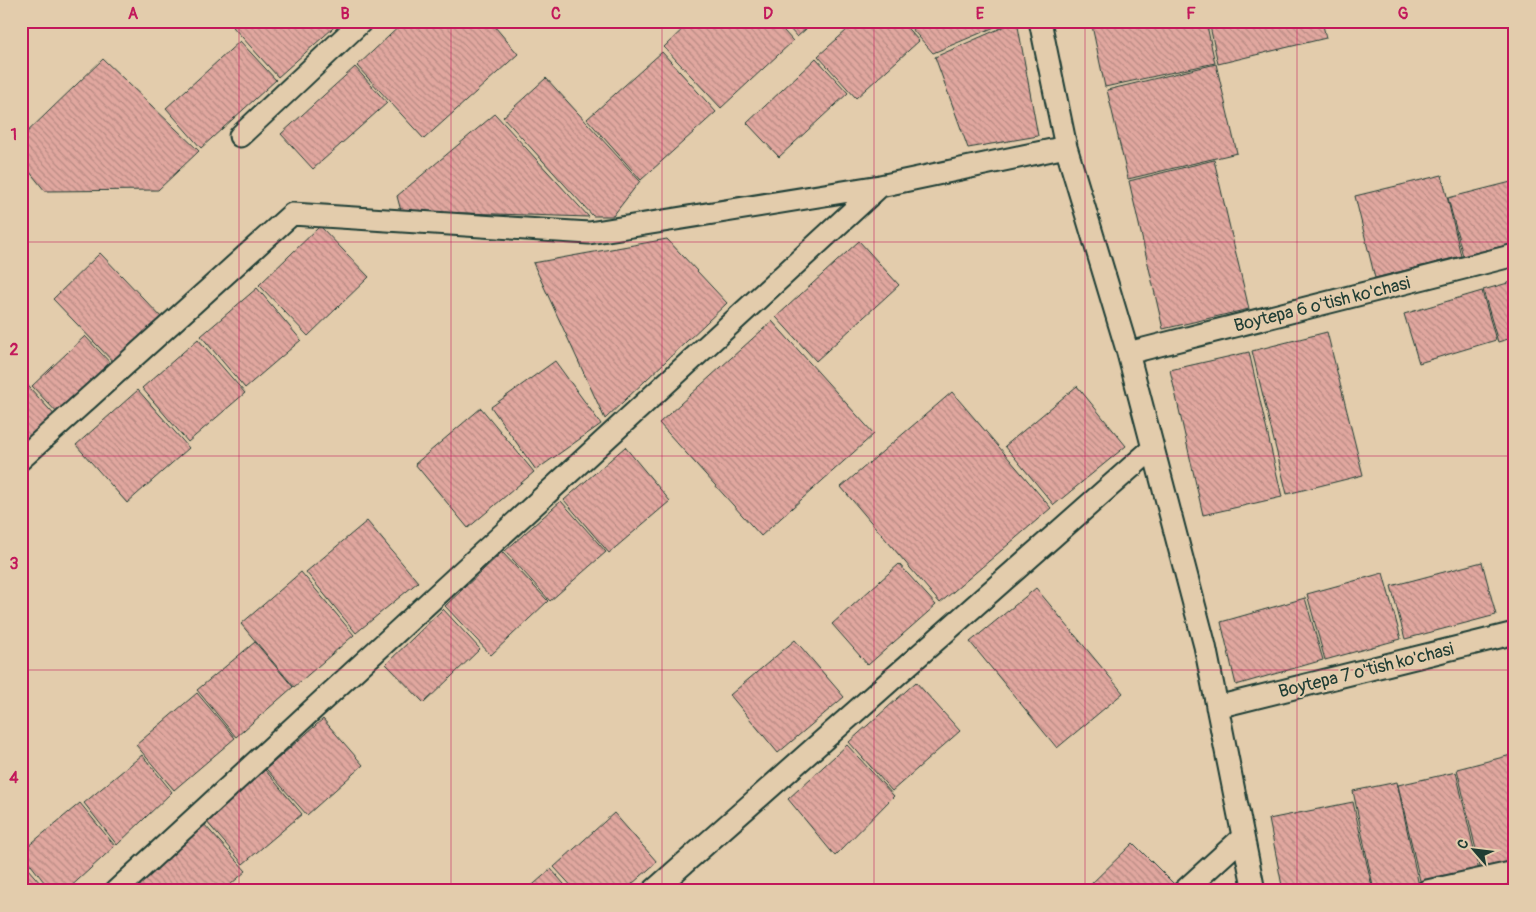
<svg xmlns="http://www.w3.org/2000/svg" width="1536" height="912" font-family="Pangolin,sans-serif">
<defs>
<pattern id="building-back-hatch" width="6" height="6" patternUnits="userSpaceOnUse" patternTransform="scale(1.25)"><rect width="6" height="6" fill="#e1a79f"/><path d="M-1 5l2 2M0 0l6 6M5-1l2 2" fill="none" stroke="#b68982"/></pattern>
</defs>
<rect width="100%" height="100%" fill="#e3ccac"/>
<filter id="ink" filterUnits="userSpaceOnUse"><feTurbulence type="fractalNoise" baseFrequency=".02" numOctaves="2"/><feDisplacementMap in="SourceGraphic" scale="10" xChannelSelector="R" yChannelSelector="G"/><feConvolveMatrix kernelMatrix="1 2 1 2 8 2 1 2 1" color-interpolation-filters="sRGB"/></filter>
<g filter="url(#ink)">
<path fill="url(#building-back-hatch)" stroke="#1f3d34" d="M240 21H341L278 77 233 27Z
M405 21H490L518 54 424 139 357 66Z
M691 21H775L793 41 721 108 664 47Z
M783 21H815L797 37Z
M857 21H901L919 41 856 98 818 56Z
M905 21H1009L933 53Z
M1017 21 1038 136 968 148 935 57Z
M1091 21H1206L1215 63 1105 87Z
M1209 21H1322L1326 38 1218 64Z
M240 41 276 80 201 148 166 108Z
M662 52 716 112 641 180 587 119Z
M816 58 848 93 779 157 747 123Z
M103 59 199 151 158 190 45 191 21 161V138Z
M1216 64 1237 153 1128 179 1107 90Z
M355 67 387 103 313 169 281 134Z
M546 78 640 181 613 216H593L503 117Z
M495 114 589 217 401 211 397 196Z
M1214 160 1249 309 1163 329 1129 181Z
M1442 175 1461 256 1375 278 1355 196Z
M1515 181V243L1463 256 1448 198Z
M320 226 369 277 308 336 259 285Z
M667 239 727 303 605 419 533 263Z
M859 241 899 285 816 361 776 317Z
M100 253 164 320 117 366 53 299Z
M1515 281V337L1498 342 1483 290Z
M257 288 301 340 245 388 201 336Z
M1482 291 1496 340 1419 363 1404 314Z
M772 321 874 434 761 536 659 423Z
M1327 332 1363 475 1287 494 1252 351Z
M85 336 114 367 61 417 32 386Z
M198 339 245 393 188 442 142 388Z
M1249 352 1282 497 1203 515 1170 370Z
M555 361 601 424 536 470 491 407Z
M21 378 58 419 21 453Z
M1077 386 1126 446 1054 505 1005 446Z
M138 390 189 448 127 503 76 445Z
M952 392 1051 508 940 603 841 487Z
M481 408 534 472 468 528 415 464Z
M625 447 670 501 609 553 564 500Z
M561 501 606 552 550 601 505 551Z
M367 521 418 582 356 633 306 572Z
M502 552 548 601 491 655 445 606Z
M1482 562 1496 615 1405 639 1391 586Z
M899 564 936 605 868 665 832 624Z
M301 572 354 635 294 687 241 624Z
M1383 573 1401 639 1325 660 1307 594Z
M1036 588 1123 693 1057 748 970 642Z
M1305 598 1323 660 1236 685 1221 622Z
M443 609 480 649 424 703 386 664Z
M795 640 844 697 778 753 730 695Z
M255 642 293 687 236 737 197 690Z
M916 682 960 731 892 791 849 742Z
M197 693 235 738 174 790 136 745Z
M323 719 363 765 307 815 266 769Z
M847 745 894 796 835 856 788 799Z
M1515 754V862L1481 871 1457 769Z
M142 755 172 792 117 845 84 803Z
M265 770 302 814 243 864 206 821Z
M1456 772 1479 871 1421 885 1398 785Z
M1397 782 1419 886 1395 891H1374L1353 791Z
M1353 802 1373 891H1283L1269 819Z
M80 803 115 846 66 891H51L21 852Z
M614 813 657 862 624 891H576L554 867Z
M203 823 246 871 223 891H145L137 882Z
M1133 843 1176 886 1171 891H1084Z
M21 861 47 891H21Z
M551 869 570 891H526Z"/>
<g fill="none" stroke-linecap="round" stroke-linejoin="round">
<defs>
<path id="minor" d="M1040 21 1066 147 1128 353 1205 646 1254 891
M240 136 362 21
M1128 353 1515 255
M21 459 292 214 589 233 880 186 1066 147
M1217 707 1515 633
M116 891 880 186
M653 891 1153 448
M1184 891 1243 837
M1427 891 1515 872"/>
</defs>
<use href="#minor" stroke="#1f3d34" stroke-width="25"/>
<use href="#minor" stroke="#e3ccac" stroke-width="21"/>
</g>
</g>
<path fill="none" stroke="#c2185b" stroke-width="1" stroke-opacity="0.55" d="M239 21V891M451 21V891M662 21V891M874 21V891M1085 21V891M1297 21V891M21 242H1515M21 456H1515M21 670H1515"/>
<g text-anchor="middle" stroke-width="4" stroke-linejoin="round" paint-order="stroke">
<g font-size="18" fill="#1f3d34" stroke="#e3ccac">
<text transform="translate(1322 304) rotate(-14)" y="6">Boytepa 6 o'tish ko'chasi</text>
<text transform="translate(1366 670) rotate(-14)" y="6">Boytepa 7 o'tish ko'chasi</text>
</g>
</g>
<rect width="1536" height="912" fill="none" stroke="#e3ccac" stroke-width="55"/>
<g transform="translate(1474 850) rotate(298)" stroke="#e3ccac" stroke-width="4" paint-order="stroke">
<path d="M0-4L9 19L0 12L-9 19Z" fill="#1f3d34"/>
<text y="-8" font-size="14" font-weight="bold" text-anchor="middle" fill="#1f3d34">С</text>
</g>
<rect x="28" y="28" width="1480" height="856" fill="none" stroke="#c2185b" stroke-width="2"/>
<g font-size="16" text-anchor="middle" font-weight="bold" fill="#c2185b">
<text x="133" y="19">A</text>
<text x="345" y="19">B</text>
<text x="556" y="19">C</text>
<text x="768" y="19">D</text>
<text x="980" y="19">E</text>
<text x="1191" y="19">F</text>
<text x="1403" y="19">G</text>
<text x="14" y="140">1</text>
<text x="14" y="355">2</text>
<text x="14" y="569">3</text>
<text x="14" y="783">4</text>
</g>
</svg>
